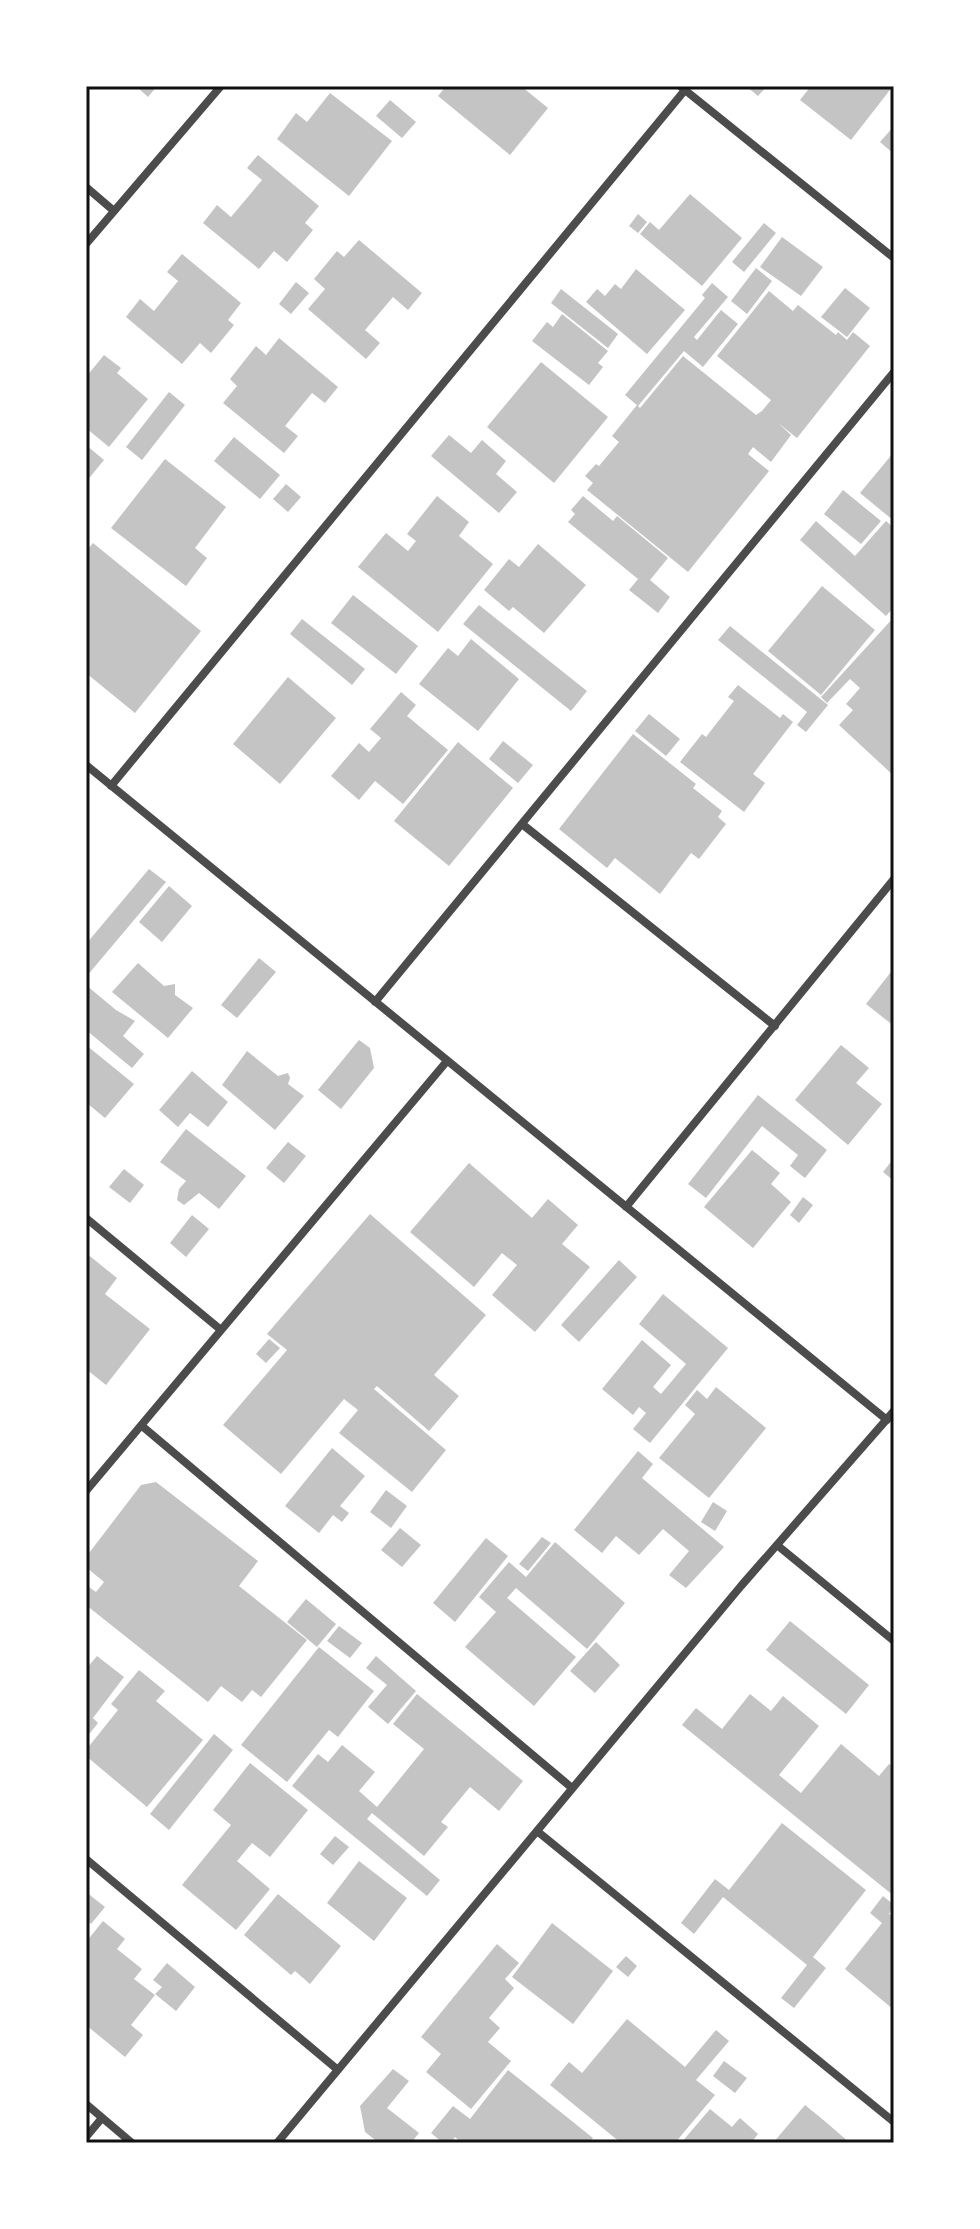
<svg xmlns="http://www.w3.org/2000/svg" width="980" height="2229" font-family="'PT Sans',sans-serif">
<rect width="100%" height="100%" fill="#fff"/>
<path fill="#c4c4c4" d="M136 86H157L148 97Z
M446 86H521L548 108 510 155 438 96Z
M746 86H767L758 96Z
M811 86H893L851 140 800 100Z
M330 93 392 141 349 196 277 139 296 113 307 122Z
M390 100 416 122 402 138 376 116Z
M894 126V154L880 142Z
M258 155 319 206 305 223 313 230 287 262 274 251 259 269 203 223 217 205 231 217 247 198 262 180 247 168Z
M690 194 742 238 702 286 640 234 650 222 659 230Z
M638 214 647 222 638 233 629 226Z
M764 223 776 233 744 272 732 262Z
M782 237 823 267 801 296 760 267Z
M359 240 422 293 408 310 393 297 365 330 380 343 366 359 308 309 325 289 314 279 337 251 344 257Z
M182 254 241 303 228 320 234 325 211 353 200 343 182 364 126 317 140 299 154 311 178 281 167 272Z
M756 268 772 281 747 314 731 301Z
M636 269 685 310 647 354 586 302 597 289 605 296 615 284 621 289Z
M296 282 309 293 291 314 279 304Z
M712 283 728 297 694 337 697 340 721 310 738 324 703 367 684 351 638 406 625 395 705 298 702 295Z
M845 288 870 308 847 337 821 317Z
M561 289 618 334 608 348 551 303Z
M769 291 793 311 798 305 836 335 838 332 847 340 853 332 870 346 797 438 778 423 791 435 771 462 753 447 748 454 769 471 688 572 587 490 593 483 585 476 596 464 599 466 619 442 612 436 637 405 640 408 683 356 756 415 762 411 771 400 717 356Z
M562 314 608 351 598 363 603 367 589 385 532 341 547 322 553 327Z
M279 338 338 387 325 403 312 393 298 410 285 426 298 436 284 453 223 403 237 386 230 379 256 346 266 355Z
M104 355 121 368 117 373 148 399 109 447 86 428 89 424 86 421V377Z
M541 362 608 417 554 483 487 427Z
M169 392 185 405 142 460 126 447Z
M449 435 471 453 482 440 506 461 496 474 517 492 499 513 431 456Z
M234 437 280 475 260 499 214 461Z
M86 445 104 460 86 482Z
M894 452V521L860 493Z
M165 459 226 507 195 548 207 558 186 586 111 528Z
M286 484 301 497 288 512 273 499Z
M843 490 881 521 861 544 824 514Z
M437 496 469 522 459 536 493 564 438 632 358 567 386 533 408 551 416 541 407 534Z
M583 496 613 521 617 516 668 558 650 580 670 597 658 613 629 590 638 579 568 522 575 514 571 510Z
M816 521 855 556 886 521 894 528V607L886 616 800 540Z
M93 543 201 631 135 713 86 673V551Z
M538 544 586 585 544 633 513 607 509 611 484 590 509 559 519 567Z
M822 586 875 630 821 695 768 651Z
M353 595 418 646 396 674 331 623Z
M479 605 587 691 571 711 463 624Z
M894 617V776L839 725 853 710 846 704 860 688 850 679 827 703 821 697Z
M302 619 365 669 352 685 290 634Z
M730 626 828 705 806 732 797 725 807 712 718 640Z
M471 639 519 679 478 731 419 684 448 648 458 656Z
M288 677 336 718 280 784 233 744Z
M738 685 780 718 783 714 793 722 753 774 765 783 744 812 680 762 702 734 706 737 734 701 728 697Z
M401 692 416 705 407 716 448 750 403 804 375 781 359 800 331 776 359 743 369 752 381 738 370 729Z
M649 714 680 739 666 756 635 731Z
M633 734 696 784 693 788 722 811 718 817 726 824 699 859 691 853 660 894 615 858 607 868 559 829Z
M503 741 533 765 518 783 489 759Z
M458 742 513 788 449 866 394 821Z
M149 869 166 882 86 977V944Z
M169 886 192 906 162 942 139 922Z
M259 958 276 972 237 1018 221 1005Z
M138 963 164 986 175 984V995L193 1008 168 1038 112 992Z
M894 968V1026L866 1004Z
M86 985 116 1010 135 1021 123 1036 144 1054 132 1068 86 1030Z
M359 1040 370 1048 374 1068 341 1109 318 1090Z
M86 1045 134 1084 105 1118 88 1104 86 1106Z
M841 1045 869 1068 856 1083 882 1104 848 1145 795 1100Z
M247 1051 278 1076 288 1073 290 1078 288 1084 304 1096 275 1130 222 1085Z
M192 1071 228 1102 208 1127 190 1113 178 1127 159 1110Z
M758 1095 827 1150 805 1178 790 1166 798 1155 762 1126 706 1198 688 1184Z
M186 1129 246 1176 219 1209 199 1193 184 1205 177 1200 179 1189 186 1181 160 1162Z
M288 1142 306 1156 284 1183 266 1168Z
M752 1150 780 1173 771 1184 791 1202 753 1248 704 1207Z
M894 1158V1181L883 1172Z
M469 1163 532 1218 548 1199 578 1225 562 1244 590 1267 535 1332 492 1295 517 1265 502 1253 474 1287 410 1232Z
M124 1169 144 1185 130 1203 109 1187Z
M803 1197 813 1205 799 1223 790 1215Z
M370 1214 486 1315 434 1375 459 1396 429 1431 377 1386 374 1389 446 1450 412 1492 339 1433 358 1410 344 1399 281 1474 223 1425 287 1350 267 1334Z
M192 1215 209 1229 186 1257 170 1243Z
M86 1253 117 1278 105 1294 150 1329 106 1385 86 1369Z
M619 1260 637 1277 579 1342 561 1325Z
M663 1294 728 1348 650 1443 633 1429 646 1413 639 1407 633 1415 602 1389 642 1340 671 1365 653 1387 661 1394 686 1364 639 1324Z
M269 1339 280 1348 266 1363 256 1354Z
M716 1387 766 1428 709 1498 659 1458 695 1414 685 1405 697 1390 707 1399Z
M332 1448 365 1476 340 1506 349 1513 342 1522 333 1515 319 1533 285 1506Z
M638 1451 653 1464 642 1478 724 1547 686 1588 669 1575 689 1551 663 1529 639 1555 616 1536 602 1553 574 1530Z
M156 1482 258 1561 239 1586 307 1640 261 1697 252 1690 242 1702 221 1686 208 1702 86 1605V1585L96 1592 104 1582 86 1567V1557L141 1485Z
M386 1490 407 1506 391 1528 370 1512Z
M713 1502 727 1511 715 1531 701 1522Z
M400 1528 421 1545 402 1567 381 1550Z
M542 1537 551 1543 528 1571 519 1564Z
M486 1538 508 1556 455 1622 433 1603Z
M555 1542 625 1603 587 1649 516 1588 507 1598 576 1657 534 1706 465 1647 496 1612 479 1597 509 1562 526 1577Z
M306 1599 336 1624 317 1647 287 1622Z
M790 1621 869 1685 846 1714 766 1650Z
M339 1626 362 1643 350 1658 327 1641Z
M596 1642 620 1665 595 1693 570 1671Z
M319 1647 374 1691 338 1737 329 1730 287 1782 241 1745Z
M97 1656 124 1677 93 1718 98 1723 86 1738V1669Z
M376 1656 416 1691 388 1724 368 1707 387 1685 366 1668Z
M139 1670 165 1691 156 1701 203 1740 147 1807 86 1756V1750L118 1710 111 1704Z
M417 1694 523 1781 499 1811 470 1787 441 1822 448 1827 424 1856 372 1813 367 1819 440 1880 427 1896 292 1786 318 1754 328 1762 342 1745 375 1772 359 1791 377 1807 424 1749 393 1724Z
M750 1694 771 1711 783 1696 819 1726 779 1775 801 1793 841 1744 879 1776 889 1764 894 1767V1896L682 1725 696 1708 722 1729Z
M214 1734 233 1750 169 1830 150 1814Z
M250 1763 308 1810 270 1857 252 1843 237 1861 270 1889 236 1930 182 1885 231 1825 213 1810Z
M782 1823 866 1890 813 1957 826 1968 794 2008 781 1998 807 1965 723 1897 694 1934 681 1923 715 1879 729 1890Z
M335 1836 349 1847 333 1865 320 1854Z
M359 1861 407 1898 374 1941 327 1903Z
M86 1892 105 1907 91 1924 86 1919Z
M278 1894 341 1946 310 1984 295 1971 291 1975 244 1935Z
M883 1896 894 1905 889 1914 894 1917V2010L845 1969 882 1923 870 1913Z
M103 1921 125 1939 117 1949 142 1969 134 1979 155 1995 131 2025 143 2035 125 2057 86 2025V1942Z
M552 1923 613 1971 573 2024 512 1977Z
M497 1944 519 1963 505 1979 514 1988 489 2018 500 2028 488 2042 511 2061 471 2109 426 2072 441 2054 421 2037Z
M626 1956 637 1966 628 1977 616 1967Z
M167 1963 195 1987 176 2011 155 1994 162 1987 153 1980Z
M627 2019 685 2067 716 2030 729 2041 696 2080 715 2095 675 2143H621L550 2085 569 2062 582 2073Z
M724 2061 747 2078 735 2093 713 2076Z
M393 2069 409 2081 387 2108 419 2133 411 2143H379L365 2132 360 2106Z
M508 2070 593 2138 589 2143H462L455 2137 451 2143H443L431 2133 453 2106 470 2119Z
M805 2105 827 2123 850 2143H773Z
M710 2109 732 2127 740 2118 758 2134 751 2143H681Z"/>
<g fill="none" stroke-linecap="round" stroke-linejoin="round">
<path stroke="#4c4c4c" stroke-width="8" d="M680 86 894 258
M86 187 114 211
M86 244 221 86
M86 765 887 1420
M111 786 685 90
M522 824 775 1026
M375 1002 894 372
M626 1207 894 879
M86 1218 221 1330
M142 1426 572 1788
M86 1491 447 1061
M777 1545 894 1641
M537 1831 894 2122
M86 1859 338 2070
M86 2104 132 2143
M86 2137 102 2118
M277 2143 741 1586 894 1411"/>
</g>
<rect width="980" height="2229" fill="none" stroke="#ffffff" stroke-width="176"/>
<rect x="88" y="88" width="804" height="2053" fill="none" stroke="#111" stroke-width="3"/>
</svg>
